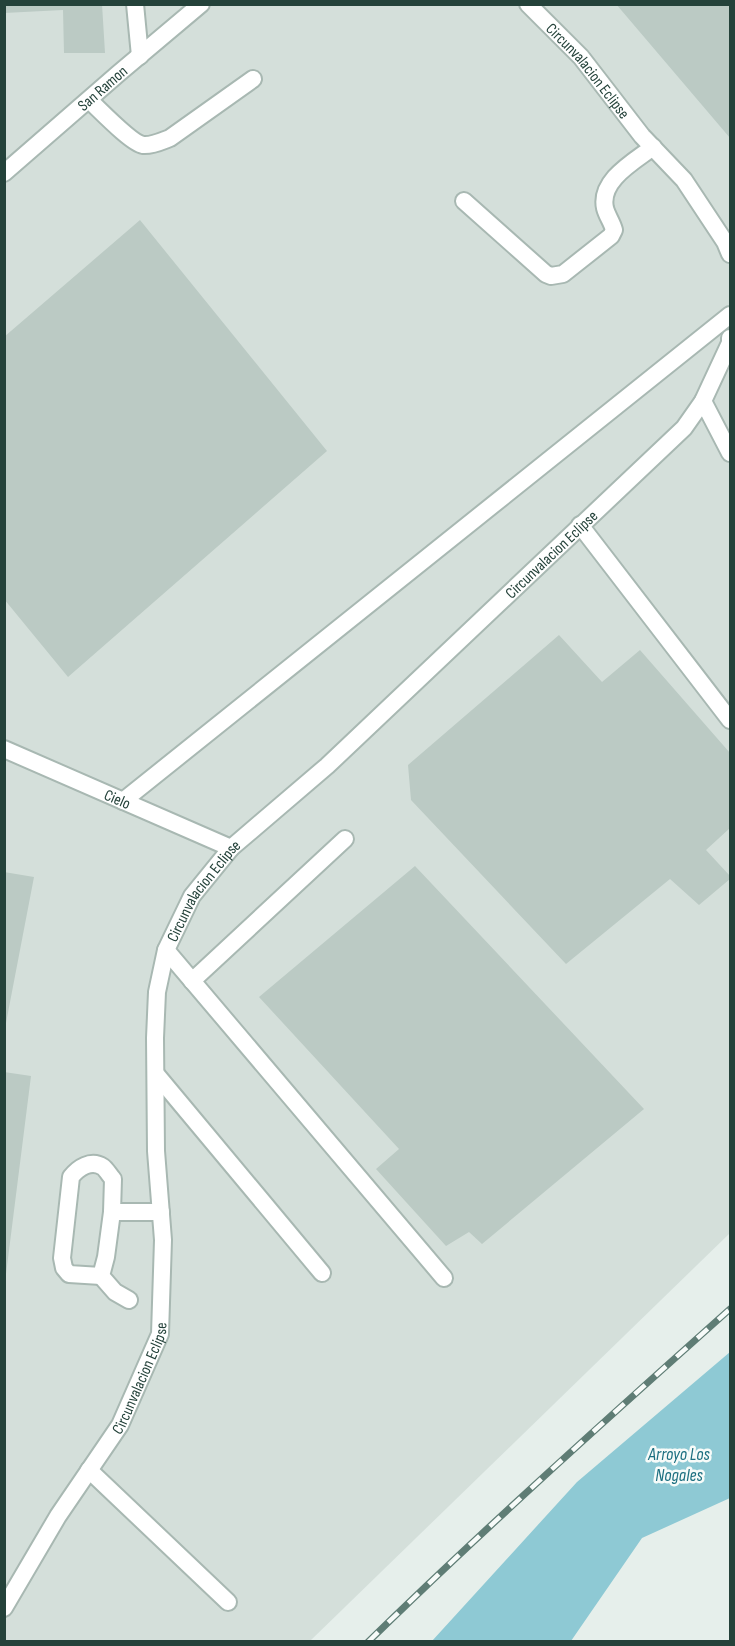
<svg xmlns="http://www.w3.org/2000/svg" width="735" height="1646" font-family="'Sofia Sans Condensed',sans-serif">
<rect width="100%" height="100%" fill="#e6efeb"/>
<path fill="#d4dfda" d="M5 5H730V1233L310 1641 5 1642Z"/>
<path fill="#8ec9d4" d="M730 1352V1498L642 1538 571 1641H432L577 1482Z"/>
<path fill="#bbcac4" d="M4 4H102L105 53H64L63 10 4 13Z
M616 4H730V138Z
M140 220 327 451 68 677 4 599V337Z
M559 635 602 682 640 650 730 753V828L706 850 730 876V879L699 905 670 879 566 964 411 800 408 765Z
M415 866 644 1109 482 1244 469 1232 446 1246 376 1169 399 1149 259 997Z
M4 872 34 877 6 1023H4Z
M4 1072 31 1076 6 1274 4 1273Z"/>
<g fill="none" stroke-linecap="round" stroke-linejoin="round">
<defs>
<g id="lane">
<path d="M135 4 140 56"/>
<path id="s1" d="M528 4 581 57 642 136 684 180 725 242 730 254"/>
<path d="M89 100C99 109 131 143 143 145 152 146 162 141 170 138L253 79"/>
<path id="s2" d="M4 173 119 73 201 4"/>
<path d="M464 201 546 274 551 276 563 274 611 236 614 230C612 222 607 216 605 208 599 180 635 161 653 147"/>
<path d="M703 401 730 453"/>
<path d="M580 525 730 720"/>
<path id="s3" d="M4 749 231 848"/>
<path d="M123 801 730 315"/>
<path d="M166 950 444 1278"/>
<path d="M192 981 345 839"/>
<path d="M156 1074 322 1273"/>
<path d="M101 1276 69 1274 64 1268 62 1258 71 1177C78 1168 91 1159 103 1167 106 1169 110 1176 113 1179L112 1212"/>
<path d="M129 1300 115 1292 101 1276 106 1257 112 1212H161"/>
<path d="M89 1470 228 1602"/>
<path id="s4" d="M4 1608 58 1516 120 1425 160 1334 163 1240 156 1151 155 1038 157 992 166 950 192 896 231 848 327 766 684 428 703 401 730 343V338"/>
</g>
</defs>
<use href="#lane" stroke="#a8b8b2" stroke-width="20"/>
<use href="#lane" stroke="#fff" stroke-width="16"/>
<defs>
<path id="rail" d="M368 1642C486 1527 608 1418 730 1309"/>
</defs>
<use href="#rail" stroke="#5f7d75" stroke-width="7"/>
<use href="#rail" stroke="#f7fbf9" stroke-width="4.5" stroke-dasharray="14" stroke-linecap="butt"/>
</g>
<g text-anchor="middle" stroke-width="5" stroke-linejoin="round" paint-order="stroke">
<g font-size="16" fill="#24423a" stroke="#f7fbf9">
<text dy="6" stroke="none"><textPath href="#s1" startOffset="90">Circunvalacion Eclipse</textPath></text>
<text dy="6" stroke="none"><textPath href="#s2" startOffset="130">San Ramon</textPath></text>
<text dy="6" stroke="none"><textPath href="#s4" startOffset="1258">Circunvalacion Eclipse</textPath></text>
<text dy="6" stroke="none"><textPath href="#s3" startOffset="124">Cielo</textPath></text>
<text dy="6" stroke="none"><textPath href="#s4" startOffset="772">Circunvalacion Eclipse</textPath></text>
<text dy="6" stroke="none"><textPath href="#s4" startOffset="268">Circunvalacion Eclipse</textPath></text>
</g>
<g font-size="18" font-style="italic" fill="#1c6f80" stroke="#f7fbf9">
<text x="679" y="1460">Arroyo Los<tspan x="679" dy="21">Nogales</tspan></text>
</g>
</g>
<rect width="735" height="1646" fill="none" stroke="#24423a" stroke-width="12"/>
</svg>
